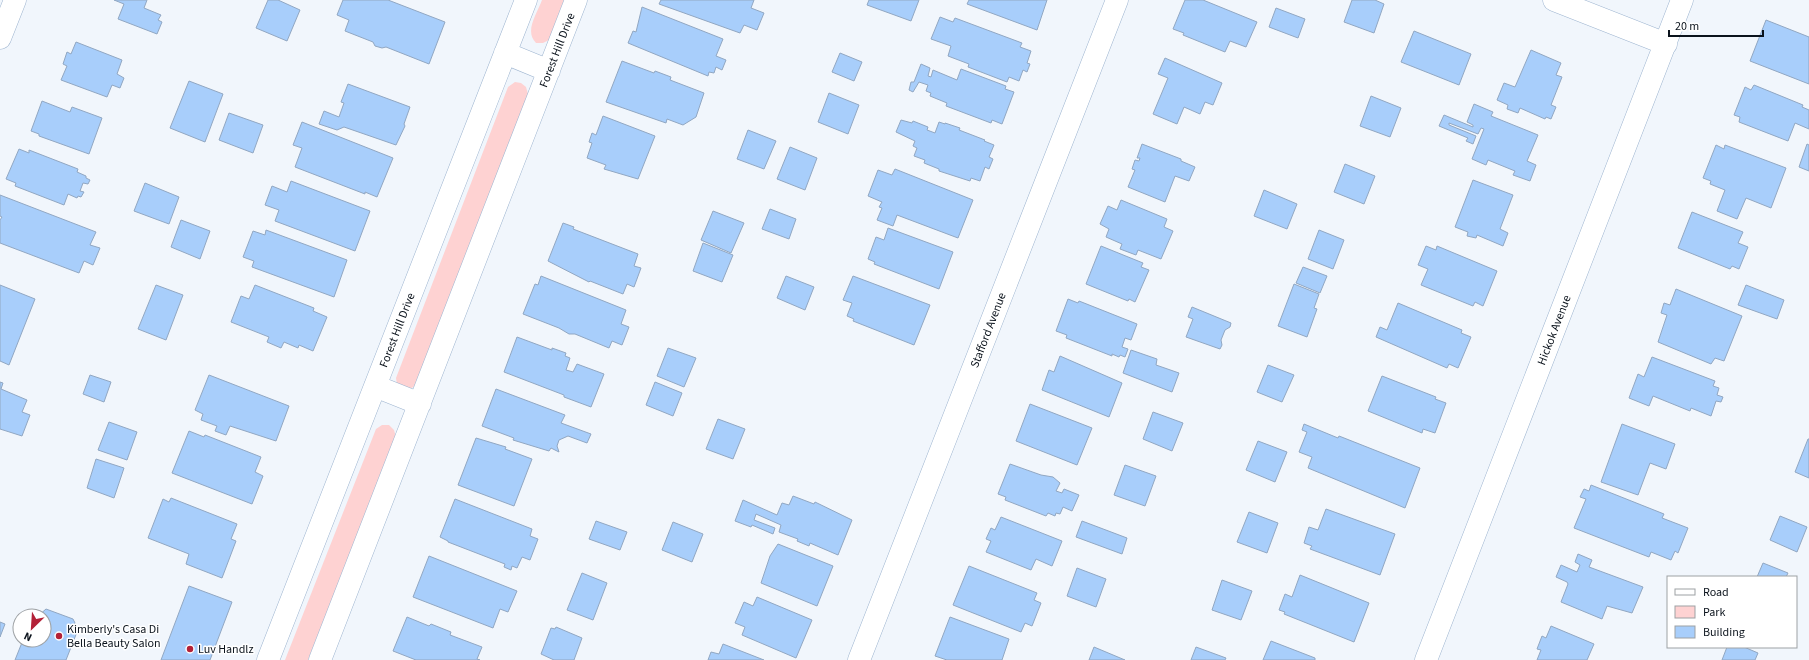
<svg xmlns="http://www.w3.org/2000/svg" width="1809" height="660" font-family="'Source Sans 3',sans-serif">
<rect width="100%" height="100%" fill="#f1f6fc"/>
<path fill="#fed2d2" d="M542 0H564L549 40 543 43H536C524 31 537 14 542 0Z
M515 82 521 83 526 87 528 94 415 386 408 390 397 385 396 378 508 87Z
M382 425H389L394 430 396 437 308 660H285L376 429Z"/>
<path fill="#a8cefb" stroke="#91a7c2" d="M114 0H147L144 8 161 15 158 20 162 22 157 34 118 19 124 4Z
M268 0H278L300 10 287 41 256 28Z
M343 0H388L445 22 429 64 386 47 382 48 375 46 373 42 345 31 349 20 337 15Z
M661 0H754L751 8 764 13 757 30 744 25 740 33 659 4Z
M869 0H919L911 21 867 5Z
M969 0H1047L1037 30 967 4Z
M1185 0H1203L1257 22 1246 47 1230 41 1225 52 1183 35 1184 33 1173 29Z
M1352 0H1375L1384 4 1374 33 1344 22Z
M642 7 723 39 716 56 726 60 722 70 716 67 714 73 709 72 708 76 628 43 633 31 636 32Z
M1276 8 1305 19 1298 38 1269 27Z
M940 17 953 22 955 18 1022 43 1020 47 1031 51 1027 63 1030 64 1027 72 1023 70 1019 81 1009 77 1007 82 968 67 969 64 948 56 951 46 931 39Z
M1766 20 1809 37V84L1750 61Z
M1414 31 1471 54 1459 85 1401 62Z
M76 42 122 60 117 74 124 78 120 88 112 85 107 97 61 80 67 66 63 64 67 52 71 54Z
M1531 50 1561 63 1556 75 1562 77 1551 105 1556 107 1551 119 1546 117 1545 119 1520 108 1518 113 1507 109 1508 105 1497 100 1504 83 1515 87Z
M840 53 862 62 854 81 832 72Z
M1165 58 1222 83 1213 105 1205 102 1200 114 1184 107 1177 124 1153 114 1168 78 1158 74Z
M622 61 654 73 655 71 671 77 670 80 704 93 696 117 683 125 667 119 666 123 606 102Z
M921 64 930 68 928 76 931 77 933 70 957 80 961 69 1006 86 1005 89 1014 92 1002 124 992 120 991 123 946 106 947 103 930 96 931 93 926 91 928 85 919 82 913 92 909 90 911 82H914Z
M189 81 223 94 205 142 170 128Z
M348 84 410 107 404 124 405 126 396 145 344 127 337 130 319 124 324 111 339 117 344 103 341 102Z
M1754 85 1803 105 1802 107 1809 110V129L1795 123 1788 141 1739 122 1740 117 1734 115 1745 87 1751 90Z
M829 93 859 105 848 134 818 122Z
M1371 96 1401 108 1390 137 1360 126Z
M42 101 70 112 72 107 102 118 89 154 39 136V134L31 131Z
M1474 104 1493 112 1491 116 1538 135 1527 161 1536 165 1530 181 1513 175 1515 171 1488 160 1486 165 1472 159 1484 129 1481 128 1478 134 1449 123V125L1476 136 1473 144 1466 141 1468 138 1439 126 1444 115 1473 127V125L1467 122Z
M229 113 263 125 253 153 219 140Z
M603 116 655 136 638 179 604 169 606 165 587 158 592 143 589 142 592 133 596 135Z
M901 120 912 123 913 121 928 127 927 130 935 133 939 122 945 124V123L960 128 959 130 985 140 984 141 994 145 989 157 993 159 989 169 985 167 980 181 971 178 970 181 939 171V169L924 163 925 160 914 156 917 148 913 146 915 141 896 132Z
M302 122 393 158 377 197 365 192V194L295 167 302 148 293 145Z
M748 130 776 141 764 169 737 159Z
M1142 144 1181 159V161L1195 167 1189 181 1175 176 1165 202 1128 187 1135 170 1132 169 1135 160 1139 161 1140 158H1137Z
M1807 144 1809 145V171L1799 167Z
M1716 145 1724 149 1725 145 1786 168 1771 208 1746 198 1737 219 1717 211 1725 190 1710 184 1711 181 1703 178Z
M790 147 817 158 805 190 777 179Z
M19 149 29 153V150L78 169 77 172 86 176V178L90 180 88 184 83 183 80 191 84 192 81 197 78 196 77 198 68 194 64 205 15 186 16 183 6 179Z
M1345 164 1375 176 1364 204 1334 192Z
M895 169 973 200 958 238 897 215 893 226 877 220 882 208 879 207 882 202 868 196 878 170 892 175Z
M1473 180 1513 195 1500 229 1508 233 1503 246 1477 235 1476 238 1467 236 1468 232 1455 227Z
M291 181 370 211 355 251 275 221 279 210 265 205 272 186 287 192Z
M145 183 179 197 169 224 134 211Z
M1264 190 1297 204 1287 229 1254 216Z
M0 195 96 232 90 245 100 248 93 265 84 261 79 273 0 243V220L2 217 0 216Z
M1121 200 1167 219 1164 227 1173 231 1161 259 1138 250 1136 255 1120 249 1122 244 1106 237 1109 229 1100 224 1108 206 1117 210Z
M770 209 796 219 789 239 762 229Z
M713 211 744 223 731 253 701 240Z
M1692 212 1743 232 1738 243 1748 247 1739 269 1732 266 1730 269 1678 248Z
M181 220 210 231 200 259 171 247Z
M563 223 574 227 573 229 638 254 634 266 641 268 634 287 627 284 623 294 590 281 589 282 548 261Z
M888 228 953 252 939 289 874 264 875 262 868 259 876 237 884 240Z
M266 230 347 260 334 297 252 267 254 261 243 257 253 231 265 235Z
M1319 230 1344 240 1333 269 1308 259Z
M703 243 733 255 722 282 693 271Z
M1101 246 1143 263 1141 267 1149 270 1135 302 1129 299 1128 301 1086 284Z
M1426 246 1436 250 1437 246 1497 271 1483 306 1475 302 1473 306 1421 285 1428 269 1418 265Z
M1303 267 1327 276 1320 293 1296 283Z
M541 276 626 310 621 324 629 327 622 345 612 341 609 348 575 334H569L559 328 523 314 535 284 538 285Z
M786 276 814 287 805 310 777 298Z
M853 276 930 305 914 345 853 321 854 319 847 316 852 303 843 300Z
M1294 284 1319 294 1314 308 1317 309 1307 337 1278 326Z
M0 285 35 299 9 365 0 361Z
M156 285 183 295 166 340 138 329Z
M255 285 314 308 313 311 327 317 313 351 299 345 298 348 284 342 281 348 267 342 269 337 231 322 241 296 249 299Z
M1746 285 1784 300 1777 319 1738 305Z
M1676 289 1742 316 1724 361 1715 358 1711 364 1658 342 1667 315 1661 313 1664 303 1670 305Z
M1068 299 1078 303 1079 301 1137 324 1131 340 1125 338 1122 347 1128 349 1125 357 1120 355 1119 357 1112 354V356L1066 338 1067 335 1056 331Z
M1398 303 1462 330 1461 333 1471 337 1458 368 1449 364 1447 368 1376 337 1380 327 1387 330Z
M1192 307 1231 323 1230 327 1225 330 1221 340 1222 345 1220 349 1186 337 1193 319 1188 317Z
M517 337 552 350V348L566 353 565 356 570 358 566 370 573 372 577 364 604 374 591 407 564 397V395L504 372Z
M668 348 696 358 684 387 657 376Z
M1131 350 1157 359 1156 365 1179 373 1172 392 1123 373Z
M1060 356 1122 383 1109 417 1042 390 1049 370 1054 372Z
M1652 357 1715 381 1713 386 1719 388 1717 395 1723 397 1721 402 1716 401 1711 416 1691 408 1690 411 1653 396 1649 406 1629 398 1638 374 1644 377Z
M1268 365 1294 375 1282 402 1257 392Z
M90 375 111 382 104 402 83 394Z
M209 375 289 406 276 441 230 426 226 435 215 431 217 426 201 420 203 414 195 410Z
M1382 376 1436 397 1435 399 1446 403 1435 433 1423 429 1422 433 1368 411Z
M0 382 3 383 1 389 27 400 22 412 30 415 22 436 0 429Z
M655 382 682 393 673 416 646 405Z
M496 389 565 415 561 423 591 434 587 443 568 436 559 440 557 446 559 452 551 448 549 451 513 440 514 438 482 426Z
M1030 404 1092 428 1077 465 1016 441Z
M1153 412 1183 423 1172 451 1143 439Z
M718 419 745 429 733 459 706 449Z
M109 422 137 432 127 460 98 450Z
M1304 424 1338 438 1339 436 1420 468 1405 508 1308 468 1312 457 1299 452 1307 432 1302 430Z
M1622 424 1675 444 1666 469 1650 463 1638 495 1601 482Z
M189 431 204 437 205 435 261 457 255 472 263 476 252 504 172 473Z
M476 438 506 447 505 449 532 459 514 506 458 485Z
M1808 439H1809V478L1795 472Z
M1258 441 1287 452 1275 482 1246 470Z
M96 459 124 468 114 498 87 488Z
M1010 464 1041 475 1053 477 1060 483 1056 491 1062 493 1064 489 1079 495 1072 511 1063 507 1060 514 1056 513 1055 516 1048 513 1046 516 1005 500 1006 497 998 494Z
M1125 465 1156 476 1145 506 1114 495Z
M1591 485 1664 514 1662 518 1688 528 1678 553 1675 551 1671 560 1651 552 1649 557 1574 528 1586 499 1580 497 1584 489 1589 491Z
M793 496 814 504 815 502 852 520 838 555 810 543 809 546 797 541 798 539 779 532 781 525 756 514 754 520 775 528 773 534 752 525 751 527 735 521 743 500 777 515 782 503 789 505Z
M171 498 237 524 231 539 236 541 222 578 186 564 189 554 148 538 163 499 169 502Z
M455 499 532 529 530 536 538 539 530 560 522 557 517 568 512 566 511 570 504 567 505 564 448 542V541L440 537Z
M1326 509 1395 534 1380 575 1310 549 1312 546 1304 543 1309 527 1318 530Z
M1249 512 1278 523 1267 553 1237 542Z
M1780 516 1807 527 1797 552 1770 540Z
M1001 517 1062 541 1052 566 1036 559 1031 570 986 552 991 541 986 539 991 528 995 530Z
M596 521 627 532 620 550 589 539Z
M1082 521 1127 538 1122 554 1076 537Z
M673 522 703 534 692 562 662 550Z
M778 544 833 566 817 606 761 583 770 556Z
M1578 554 1592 560 1589 567 1643 587 1632 613 1607 606 1602 619 1561 602 1568 584 1567 582 1556 577 1561 565 1577 572 1580 565 1575 562Z
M429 556 517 591 508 612 500 609 493 628 413 597Z
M1763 563 1788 573 1786 577H1754H1757Z
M969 566 1037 593 1034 600 1041 603 1032 626 1025 623 1021 632 953 605Z
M1077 568 1106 579 1096 607 1067 596Z
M582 573 607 583 593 620 567 610Z
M1300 575 1369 603 1354 642 1284 614 1285 612 1279 610 1285 594 1292 597Z
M1222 580 1252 591 1241 620 1212 610Z
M189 586 232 602 210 660H161Z
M757 597 812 620 796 658 742 635 745 627 735 623 744 602 753 606Z
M46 609 73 619 75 623 72 630 77 632 66 660H15L23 640H44V616H32L33 614 38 616Z
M407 617 429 626 431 624 451 632 450 635 482 647 477 659 480 660H416L393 651Z
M950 617 1009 639 1002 660H947L935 656Z
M0 622 5 624 0 637Z
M1551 626 1594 644 1587 660H1537L1541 650 1537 649 1542 636 1546 638Z
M556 627 582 638 574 660H554L541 654 551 628 555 629Z
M1271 641 1315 658V660H1263Z
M723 644 764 660H708L711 652 719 654Z
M1094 647 1125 660H1089Z
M1196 647 1226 658 1225 660H1191Z
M1727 647H1744L1758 653 1755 660H1722Z"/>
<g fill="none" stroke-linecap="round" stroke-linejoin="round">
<defs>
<path id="minor" d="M1554 0 1666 44
M0 38 15 0
M505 53 549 71
M375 386 420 404
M268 660 526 0
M320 660 576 0
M859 660 1117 0
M1426 660 1682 0"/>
</defs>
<use href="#minor" stroke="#9eb5d0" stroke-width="23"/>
<use href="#minor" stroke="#fff" stroke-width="22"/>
</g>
<g fill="#b32138" stroke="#fff" stroke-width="1.5">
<circle cx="59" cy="636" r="4"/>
<circle cx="190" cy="649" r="4"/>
</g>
<g text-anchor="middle" stroke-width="3" stroke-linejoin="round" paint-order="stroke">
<g font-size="12" fill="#0b131c" stroke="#fff">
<text transform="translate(557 50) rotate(-69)" y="4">Forest Hill Drive</text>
<text transform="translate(397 330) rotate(-69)" y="4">Forest Hill Drive</text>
<text transform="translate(988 330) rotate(-69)" y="4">Stafford Avenue</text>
<text transform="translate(1554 330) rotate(-69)" y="4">Hickok Avenue</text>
</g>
<g font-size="12" fill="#0b131c" stroke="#fff" text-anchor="start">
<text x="67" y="633">Kimberly's Casa Di<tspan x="67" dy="14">Bella Beauty Salon</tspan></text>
<text x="198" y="653">Luv Handlz</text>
</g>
</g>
<rect x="1667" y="576" width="130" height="72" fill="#ffffff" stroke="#9da1a4"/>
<rect x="1675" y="589" width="20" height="6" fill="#ffffff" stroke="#9da1a4"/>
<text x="1703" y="596" font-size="12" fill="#0b131c">Road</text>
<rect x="1675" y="606" width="20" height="12" fill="#fed2d2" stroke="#9da1a4"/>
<text x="1703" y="616" font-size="12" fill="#0b131c">Park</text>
<rect x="1675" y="626" width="20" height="12" fill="#a8cefb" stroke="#9da1a4"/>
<text x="1703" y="636" font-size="12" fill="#0b131c">Building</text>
<g transform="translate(32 628) rotate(205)"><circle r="19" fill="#ffffff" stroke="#9da1a4"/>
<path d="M0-3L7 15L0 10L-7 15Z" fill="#b32138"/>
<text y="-6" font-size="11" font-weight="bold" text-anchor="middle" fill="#0b131c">N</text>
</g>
<path d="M1669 30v6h94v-6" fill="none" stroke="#0b131c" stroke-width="2"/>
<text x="1675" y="30" font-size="12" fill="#0b131c" stroke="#ffffff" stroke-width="3" paint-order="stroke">20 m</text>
</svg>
